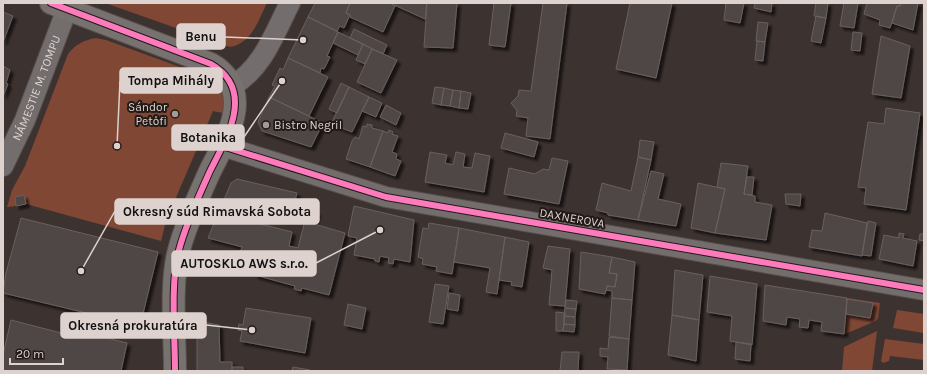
<svg xmlns="http://www.w3.org/2000/svg" width="927" height="374" font-family="Karla,sans-serif">
<defs>
<filter id="shadow"><feDropShadow dx="3.5" dy="3.5" stdDeviation="1" flood-color="#0009"/></filter>
</defs>
<rect width="100%" height="100%" fill="#3c3230"/>
<path fill="#804735" d="M105 3H267C258 21 252 43 230 47Z
M96 38 106 40 210 78 220 84 227 95 223 113 213 111 166 221 161 241 26 204 24 195 15 197 16 206 7 207 12 190 25 166 68 54C76 44 84 40 96 38Z
M847 298 880 303 878 318 876 321 845 334 846 314 870 318 873 304 847 299Z
M897 310 924 314V333L893 328Z
M877 331 872 371H842L844 347Z
M885 339 924 344V360L890 356 889 361 883 363 881 361Z"/>
<path fill="#504745" stroke="#69605d" filter="url(#shadow)" d="M315 3H350L346 13 350 15 344 28 340 26 337 31 308 17Z
M350 3H390L395 6 383 32 350 17V15L346 13Z
M390 3H427L425 19Z
M427 3H457L453 48 424 47Z
M494 3H511L505 47 489 45Z
M543 3H567L550 139 526 136 528 118 516 116 517 111 511 103 518 96 519 90 531 91Z
M630 3H672L656 78 616 69Z
M726 3H744L740 23 724 20Z
M755 3H772L771 12 754 8Z
M816 3H828L826 18 814 16Z
M844 3H858L854 28 840 26Z
M867 3H901L900 6H897L890 28 879 25 880 20 864 14Z
M901 3H918L913 30 892 23 897 6H900Z
M3 12 13 16 3 42Z
M816 16 826 18 821 43 811 41Z
M308 17 338 32 327 56 330 57 324 69 321 68 320 73 288 58Z
M758 22 768 23 765 42 756 41Z
M354 29 387 45 383 54 350 38Z
M338 32 363 44 358 55 333 43Z
M853 32 862 33 860 51 851 50Z
M881 36 910 46 901 98 872 94Z
M757 41 765 42 763 61 755 60Z
M363 44 372 49 365 64 356 60Z
M372 49 397 60 381 93 357 82Z
M288 58 328 77 309 116 269 97 275 86 272 85 280 68 283 70Z
M3 66 10 70 6 83 8 84 3 96Z
M341 83 349 87 337 113 329 109Z
M349 87 369 97 352 132 331 124Z
M435 87 444 88 441 105 432 103Z
M444 88 453 90 450 106 441 105Z
M453 90 461 91 459 108 450 106Z
M461 91 471 93 468 109 459 108Z
M269 97 323 123 311 147 262 131 258 122Z
M369 97 382 103 376 117 362 111Z
M386 105 401 113 396 125 380 117Z
M886 108 920 113 906 210 864 204 866 188 858 187 868 122 884 124Z
M367 124 372 125V128L383 131 370 167 346 159 352 141 355 137 359 139 363 126 367 127Z
M389 130 393 132 392 134 398 136 392 152 397 154 396 159 401 161 395 176 370 167 383 131 388 133Z
M505 133 538 142 534 157 501 148Z
M640 140 654 142 651 160 638 157Z
M430 152 447 155 445 163 453 165 456 152 465 154 463 167 472 168 475 153 490 156 484 192 425 182Z
M638 157 651 160 638 220 608 215V213L596 210 602 183 631 191Z
M552 158 568 161 559 204 504 194 509 168 535 174 543 169 549 170Z
M721 163 748 166 744 194 755 196V202L772 205 766 240 715 233 725 189 717 187Z
M651 171 664 174 658 199 681 204 676 226 638 220Z
M747 177H754L752 195 744 194Z
M237 179 297 193 290 220 256 213 253 222 292 232 289 246 298 248 308 209 317 212 314 224 345 233 329 295 302 288 301 291 294 289 295 286 255 275 259 262 239 257 242 247 208 238 231 183Z
M698 183 725 189 715 233 691 228Z
M785 194H801L800 206 786 204Z
M24 195 26 204 16 206 15 197Z
M354 206 414 220 410 262 394 259 393 264 388 263 389 258 380 256 379 262 375 261V259L354 255 357 238 348 236Z
M825 213 867 223 862 256 809 247 812 230 822 231Z
M21 218 158 252 140 326 128 324 127 328 120 327V321L3 293 6 273Z
M868 221 876 223 871 256 862 255Z
M429 223 459 228 452 274 436 271 437 267 422 264 423 259 418 257 423 228 428 229Z
M459 228 505 237 497 294 486 292 490 268 454 262Z
M899 233 904 234 903 238 917 241 913 266 879 259 884 235 899 238Z
M920 234H924V241L919 240Z
M505 237 529 242 522 287 511 285 512 282 499 280Z
M548 246 570 249 565 306 549 305 552 270 543 268Z
M581 252 612 257 609 273 617 274 615 287 607 286 605 294 579 289Z
M612 257 635 262 632 300 612 298V291L606 290 607 286 615 287 617 274 609 273Z
M675 270 703 275 699 320 672 315Z
M710 276 757 284 752 345 730 341 732 316 707 312Z
M435 284 449 286 443 324 429 322Z
M765 285 847 298 844 334 821 331 822 322 809 320 808 328 799 327 800 319 787 317 786 325 763 321Z
M449 293 460 295 458 311 447 309Z
M612 298 632 300 629 339 609 336Z
M847 299 873 303 870 318 846 314Z
M566 300 577 301 576 309 565 308Z
M348 304 366 308 362 329 344 325Z
M246 308 311 318 305 353 240 341 242 331 238 330 239 324 243 325Z
M565 308 576 309 575 317 564 316Z
M556 312 565 313 563 331H556Z
M672 315 699 320 696 361 668 355Z
M564 316 575 317V325L564 324Z
M11 320 65 334 67 328 127 343 121 371H3V355Z
M197 321 219 325 220 362H232V371H197Z
M564 324 575 325 574 332 563 331Z
M609 337 629 339 627 370 607 369 608 357 600 356V348L608 349Z
M736 342 751 344 750 361 735 359Z
M562 352H579L578 371H560Z
M232 367H243V371H232Z
M293 367 310 370V371H292Z"/>
<g fill="none" stroke-linecap="round" stroke-linejoin="round">
<defs>
<g id="street">
<path d="M232 86C263 68 274 34 290 3"/>
<path d="M222 146 386 197 924 290"/>
<path id="s1" d="M3 166 25 120 67 9"/>
</g>
<path id="secondary" d="M51 3 211 64C225 72 235 85 235 103 235 126 220 151 210 171 199 196 186 223 179 250 170 282 175 336 175 371"/>
</defs>
<use href="#street" stroke="#58504d" stroke-width="22"/>
<use href="#secondary" stroke="#58504d" stroke-width="24"/>
<use href="#street" stroke="#736e6d" stroke-width="20"/>
<use href="#secondary" stroke="#77716f" stroke-width="22"/>
<defs>
<path id="cycleway" d="M51 3 211 64C225 72 235 85 235 103 235 126 220 151 210 171 199 196 186 223 179 250 170 282 175 336 175 371
M222 146 386 197 924 290"/>
</defs>
<use href="#cycleway" stroke="#221a17" stroke-width="8"/>
<use href="#cycleway" stroke="#fd7abc" stroke-width="6"/>
</g>
<g fill="#a59a97" stroke="#221a17" stroke-width="1.5">
<circle cx="175" cy="114" r="4"/>
<circle cx="266" cy="125" r="4"/>
</g>
<g text-anchor="middle" stroke-width="4" stroke-linejoin="round" paint-order="stroke">
<g font-size="12" fill="#ded2ce" stroke="#221a17">
<text dy="4" stroke="none"><textPath href="#s1" startOffset="85">NÁMESTIE M. TOMPU</textPath></text>
<text transform="translate(572 218) rotate(10)" y="4">DAXNEROVA</text>
</g>
<g font-size="12" fill="#ded2ce" stroke="#221a17" text-anchor="end">
<text x="167" y="111">Sándor<tspan x="167" dy="14">Petőfi</tspan></text>
<text x="274" y="129" text-anchor="start">Bistro Negril</text>
</g>
</g>
<path fill="none" stroke="#ded2ce" stroke-width="1.5" d="M303 40L225 37M117 146L120 81M282 81L244 137M81 271L115 211M380 230L316 263M252 330L206 325"/>
<g fill="#ded2ce" stroke="#221a17" stroke-width="1.5">
<circle cx="303" cy="40" r="4"/>
<circle cx="117" cy="146" r="4"/>
<circle cx="282" cy="81" r="4"/>
<circle cx="81" cy="271" r="4"/>
<circle cx="380" cy="230" r="4"/>
<circle cx="252" cy="330" r="4"/>
</g>
<g fill="#ded2ce" stroke="#ded2ce" stroke-width="1.5">
<rect x="177" y="24" width="48" height="25" rx="4"/>
<rect x="120" y="68" width="102" height="25" rx="4"/>
<rect x="172" y="125" width="72" height="25" rx="4"/>
<rect x="115" y="199" width="204" height="25" rx="4"/>
<rect x="172" y="251" width="144" height="25" rx="4"/>
<rect x="61" y="313" width="145" height="25" rx="4"/>
</g>
<g font-size="13" text-anchor="middle" font-weight="bold" fill="#111">
<text x="201" y="41">Benu</text>
<text x="171" y="85">Tompa Mihály</text>
<text x="208" y="142">Botanika</text>
<text x="217" y="216">Okresný súd Rimavská Sobota</text>
<text x="244" y="268">AUTOSKLO AWS s.r.o.</text>
<text x="133" y="330">Okresná prokuratúra</text>
</g>
<rect width="927" height="374" fill="none" stroke="#ded2ce" stroke-width="8"/>
<path d="M10 358v6h53v-6" fill="none" stroke="#ded2ce" stroke-width="2"/>
<text x="16" y="358" font-size="12" fill="#ded2ce" stroke="#221a17" stroke-width="3" paint-order="stroke">20 m</text>
</svg>
